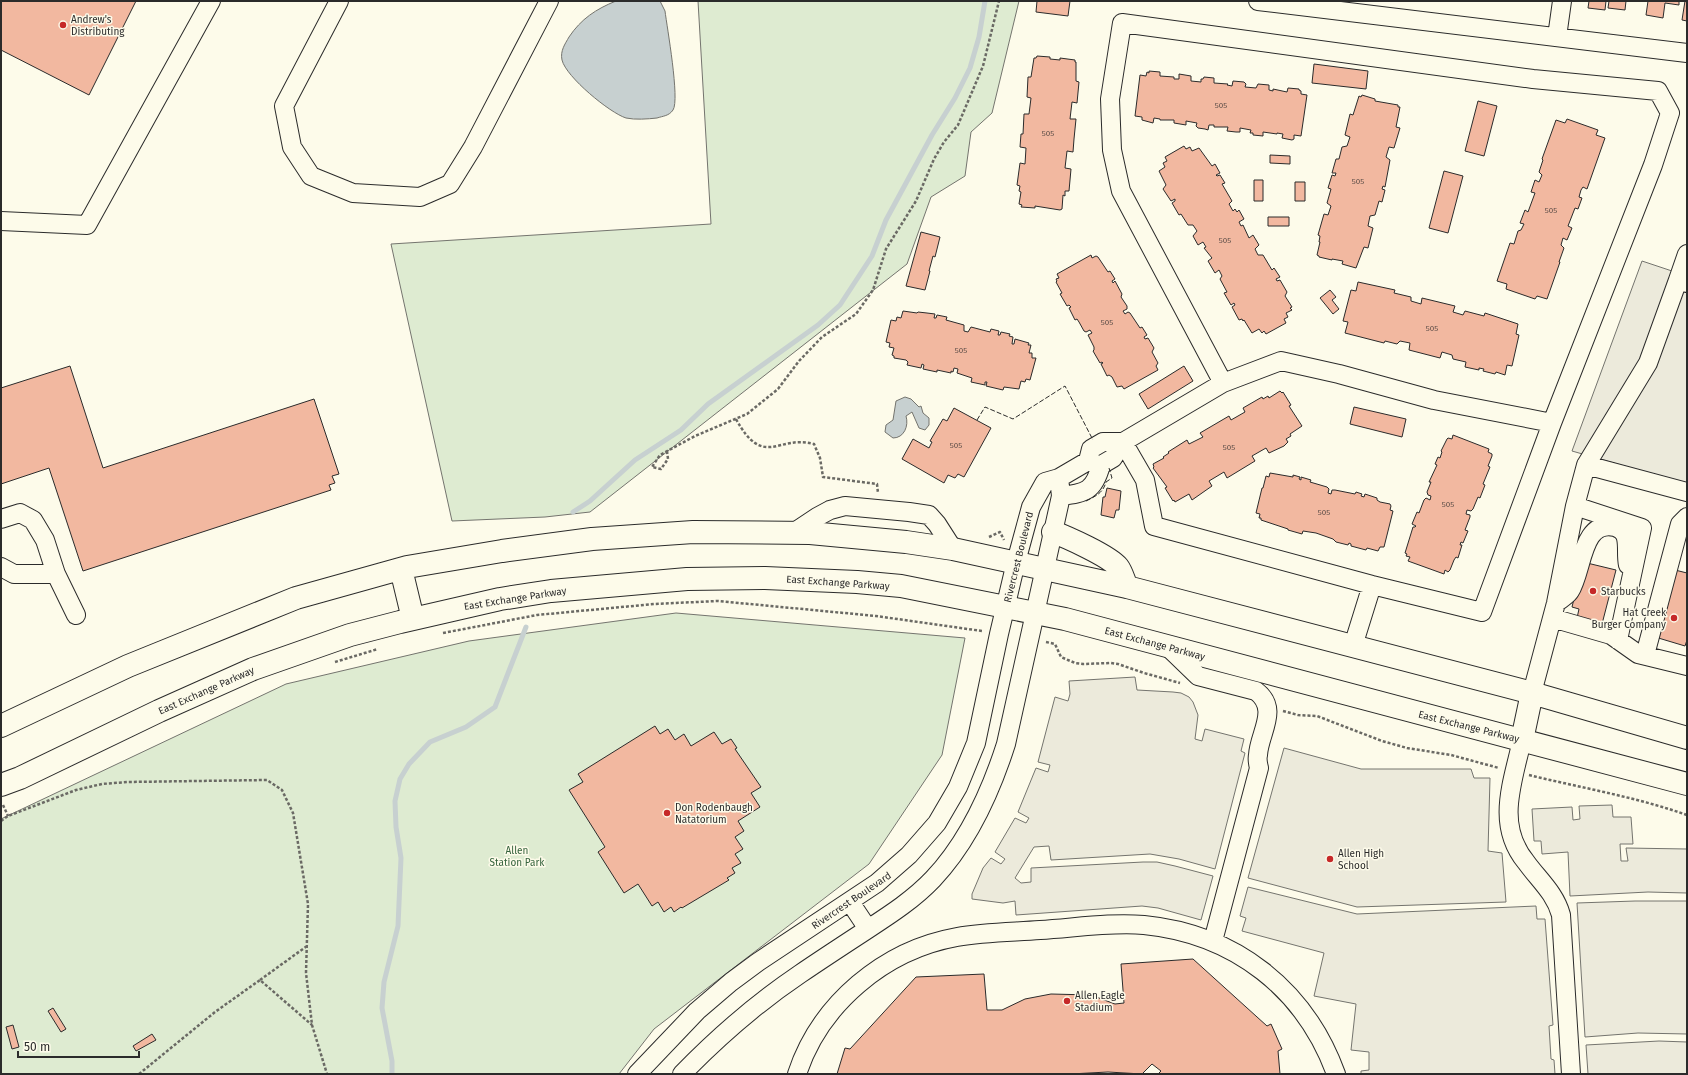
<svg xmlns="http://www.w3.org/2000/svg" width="1688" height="1075" font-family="'Fira Sans',sans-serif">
<rect width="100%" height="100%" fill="#fdfbea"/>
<path fill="#deebd1" stroke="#74746e" d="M698 1H1019L992 113 971 132 965 176 931 197 907 264 590 512 545 517 452 521 391 244 711 224Z
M676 613 965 638 942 755 869 864 654 1029 619 1074H1V819L286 684 469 641Z"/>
<path fill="#eceadb" stroke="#74746e" d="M1642 261 1687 276V484L1572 451Z
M1135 677 1137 690 1173 692 1181 693 1189 697 1193 702 1198 715 1195 739 1202 741 1205 729 1244 739 1241 751 1245 753 1215 869 1179 859 1150 854 1051 860 1049 846 1034 847 1015 878 1021 883 1031 882V868L1143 862H1157L1175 866 1213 876 1201 920 1158 908 1142 906 1016 915 1015 901 1003 903 972 899V894L983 868 991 858 1001 864 1005 859 995 852 1015 818 1026 823 1029 818 1018 812 1036 768 1048 772 1050 765 1038 762 1055 697 1068 701 1070 694 1069 681Z
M1284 748 1361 769H1471L1474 778H1490L1488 851 1502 853 1506 902 1357 907 1248 878Z
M1612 805 1613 817H1631L1633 844H1620L1621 861H1628L1626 848 1687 849V893L1648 892 1570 896 1568 852 1542 854 1541 841H1534L1532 809 1572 807 1573 820 1580 819 1579 806Z
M1248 887 1357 914 1536 906 1537 919H1545L1553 1025 1549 1026 1551 1059 1554 1060 1555 1074H1361V1071L1369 1070V1052L1351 1050 1356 1004 1314 996 1324 953 1242 931 1246 918 1240 916Z
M1635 901H1687V1034L1638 1033 1585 1037 1577 903Z
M1659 1041 1687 1042V1074H1588L1586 1045Z"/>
<path fill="#c7d0d0" stroke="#74746e" d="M616 1H660L665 11C667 27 680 100 673 110 669 116 663 116 657 118 648 119 635 120 626 118 610 113 566 77 562 60 560 51 565 44 569 37 581 19 596 9 616 1Z
M905 397 911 399 919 407 921 406 923 413 929 418V425L925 430 919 428 912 412 906 416C909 426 904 438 893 438L885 432 886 425 893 420 896 401Z"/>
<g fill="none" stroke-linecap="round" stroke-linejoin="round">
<path stroke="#c7d0d0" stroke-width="5" d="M573 512 590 501 635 460 681 430 708 404 818 325 840 305 872 256 886 220 932 135 955 98 970 68 979 37 985 1
M392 1074V1061L382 1008 384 982 398 926 401 858 396 827 395 801 400 779 409 764 430 742 466 727 495 707 526 627"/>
</g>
<path fill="#f2b8a0" stroke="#2b2b2b" d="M1 1H136L89 95 1 50Z
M1037 1H1070L1068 16 1036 12Z
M1589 1H1606L1605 10 1588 8Z
M1609 1H1626L1625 10 1608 8Z
M1648 1H1679V5L1665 3 1663 18 1646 15Z
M1685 1H1687V21L1682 20Z
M1037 56 1050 57V59L1060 60V58L1075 60V62H1076V81L1079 82 1077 103 1072 102 1070 119H1076L1074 139 1073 152 1067 151 1065 168 1071 169 1069 191H1065V196L1063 195 1062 209 1060 210 1035 206V208L1021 207 1022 205 1019 204 1021 192 1019 191 1020 186 1017 185 1020 163 1025 164 1026 148 1020 147 1021 134H1023L1024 114H1029L1031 98 1027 97 1028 77H1031L1034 58H1036Z
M1314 64 1368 71 1366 89 1312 83Z
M1149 71 1160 72V76L1174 77V79H1179V74L1191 76V81L1201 82V79H1203L1204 77 1214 78V83L1228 84 1227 85 1232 86 1233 81 1244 82 1246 84 1245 87 1256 88 1258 84 1269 85V90L1273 91V89L1287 92 1288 88 1299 89V90L1301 91V94L1307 95 1301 136 1294 135V139L1292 140 1282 138 1283 134 1277 133V134L1263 132V136L1253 135V133H1250L1251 130 1240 128V132H1236L1227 131 1228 127H1214V125H1209L1208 130 1205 129 1198 128 1196 126 1197 123 1186 121V125L1174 123V120H1160V119L1154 118 1153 123 1142 120V117L1135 116 1140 75 1146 76 1147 72 1149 73Z
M1362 95 1375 99V101L1398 105V107H1400L1396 127 1400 128 1394 148 1389 147 1386 157 1390 160 1385 187 1383 186 1382 189 1385 190 1382 202 1379 201 1375 215 1370 216 1368 226 1373 228 1368 248 1364 247 1356 268 1342 264 1343 261 1332 259V260L1319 257V256L1317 255 1320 242H1319L1320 236 1318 235 1324 214 1328 215 1331 206 1327 203 1331 189 1328 188 1332 175 1335 176 1336 173H1332L1336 159H1339L1342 147 1347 146 1350 137 1345 135 1350 114 1353 115 1359 96 1361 97Z
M1478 101 1497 106 1484 156 1465 151Z
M1567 119 1598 130 1596 135 1605 138 1587 189 1583 187 1581 190 1579 197 1582 198 1578 209 1575 208 1568 226 1572 228 1567 240 1563 238 1561 245 1564 248 1559 262H1560L1547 299 1537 296 1535 299 1506 289 1507 284 1497 281 1510 243 1514 244 1518 231 1521 230 1524 224 1520 223 1525 210 1528 212 1535 193 1531 192 1535 180 1539 182 1542 175 1539 172 1543 160 1542 159 1556 120 1565 123Z
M1184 146 1186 149 1190 147 1192 151 1199 148 1212 166 1215 164 1220 173 1216 175 1217 176 1220 175 1225 183 1222 184 1232 201 1229 204 1233 211 1235 209 1237 212 1239 210 1244 219 1239 222 1241 226 1243 225 1249 238 1253 235 1259 245 1255 249 1258 255H1263L1272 270 1274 268 1280 277 1276 279 1277 281 1280 280 1287 292 1285 296 1292 307 1290 308 1292 310 1286 313 1288 317 1284 319 1286 323 1266 334 1264 331 1262 333 1259 329 1252 333 1244 320 1243 321 1242 319 1239 320 1232 307 1235 305 1234 303 1231 305 1224 293 1227 292 1220 279 1222 276 1219 270 1215 273 1208 261 1212 258 1204 248 1206 247 1203 242 1198 245 1193 236 1197 231 1193 225H1188L1181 214 1179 215 1172 203 1175 201V199L1171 201 1163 189 1166 185 1159 171 1165 167 1163 163 1167 161 1165 157Z
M1270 155 1290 156V164L1270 163Z
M1444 171 1463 176 1448 233 1429 228Z
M1254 180H1263V201H1254Z
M1295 182H1305V201H1295Z
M1268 217H1289V226H1268Z
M921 232 940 237 935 257 933 256 929 271H930L925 290 906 286Z
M1091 255 1092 258 1096 256 1098 257 1108 272 1110 271 1115 279 1112 281 1113 283 1115 281 1122 294 1121 297 1127 306V309L1123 311 1125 314 1128 312 1130 313 1140 328 1142 327 1147 335 1144 337 1145 339 1148 338 1154 348 1152 352 1158 363 1156 366 1158 370 1124 389 1122 386 1117 387 1112 377 1109 375 1107 376 1101 364 1103 363 1102 362 1100 363 1093 351 1094 350V347L1088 335 1092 333 1090 330 1086 332 1084 331 1079 322 1077 319 1075 320 1069 308 1071 307 1069 305 1067 306 1060 294 1062 293 1056 282 1057 281 1056 279 1059 278 1057 274Z
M1358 282 1395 290 1394 293 1411 297V301L1421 304 1422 298 1455 306 1453 312 1463 315 1465 311 1484 316 1485 313 1518 324 1516 334 1519 335 1512 366 1507 365 1505 375 1496 372 1495 374 1483 371 1484 369 1479 368V370L1465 367 1466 362 1453 359 1452 355 1442 352 1440 358 1409 350 1410 343 1400 341 1397 344 1385 341 1384 343 1345 333 1348 322 1343 321 1351 290 1356 291Z
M1330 290 1336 297 1332 300 1339 309 1333 314 1320 298Z
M903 311 917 313 918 312 927 313 935 314 934 318H936L937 315 947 317 946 320 964 325V331L968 332 971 327 990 332 991 329 999 331 998 335H1000L1001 332 1010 334 1009 336 1013 337 1012 344H1014L1015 339 1029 343 1028 345H1031L1029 353H1032V358H1036L1030 380 1026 379 1025 382 1021 381 1019 389 1004 387 1003 390 986 386 987 382H985V385L971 382 972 378 957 373 958 369 954 368 953 372 951 371V373L937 370V372L923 369 924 365 922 364 921 368 907 365 908 362 906 360 894 358V356L892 355 894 348 889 347 890 343 886 342 891 320 896 321 897 317 901 318Z
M70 366 103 468 314 399 339 474 332 476 335 483 329 485 331 490 83 571 49 468 1 484V388Z
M1184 366 1193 381 1148 409 1139 394Z
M1280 391 1282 393 1283 392 1291 405 1289 406 1302 426 1290 434 1291 436 1286 439 1288 442 1284 446 1269 453 1266 448 1252 456 1255 461 1227 478 1224 472 1209 481 1212 486 1192 500 1189 494 1175 502 1174 500 1173 501 1165 488 1167 487 1153 468 1154 467 1153 464 1164 458 1163 457 1169 453 1168 452 1187 440 1189 444 1203 437 1200 433 1229 416 1231 420 1245 412 1243 408 1262 397 1263 399 1268 396 1269 398Z
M1354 407 1406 419 1402 437 1350 424Z
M954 408 991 428 964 477 958 474 955 478 948 475 944 483 902 459 913 439 929 448 932 442 930 441 943 419 947 421Z
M1453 435 1489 449 1488 452 1492 454V456L1488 466 1490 467 1483 484 1485 485 1480 498 1478 497 1473 509 1471 511 1467 510 1466 514 1470 515V517L1465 530 1468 531 1463 543 1461 542 1460 545H1462L1458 558 1456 557 1454 560 1450 570 1448 572 1445 570 1444 574 1408 561 1410 557 1406 556 1407 554 1405 553 1413 527H1415L1416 526 1412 524 1417 512 1419 513 1424 500 1426 498 1430 500 1431 496 1428 495 1427 492 1431 482H1429L1437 465 1435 464 1438 457 1440 458 1442 452 1441 451 1447 439 1448 438 1452 439Z
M1270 473 1293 477V475L1300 477 1299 479 1301 480V477L1311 480 1310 482 1327 487 1329 489 1328 493 1331 494 1332 490H1335L1355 494 1356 492 1362 494 1361 496 1364 497 1365 494 1377 498V500L1380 502 1390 504 1391 506 1390 510 1393 511 1384 547H1380L1378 551 1367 548 1366 550 1351 546V544L1349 543 1348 545 1336 542 1333 539 1316 533 1303 531 1302 534 1288 530V529L1261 520V518H1259L1260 514 1256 513 1262 488H1263L1266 476 1269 477Z
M1107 488 1121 491 1119 510H1116L1114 518 1101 515 1103 497H1105Z
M1587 563 1616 570 1602 624 1577 618 1579 609 1572 607 1580 574Z
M1671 569 1687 573V640L1685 646 1655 637Z
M655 726 660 734 668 729 675 740 684 734 691 746 714 732 722 744 731 739 737 748 735 749 761 787 751 793 760 807 738 821 744 831 735 837 743 849 735 854 741 863 732 868 735 873 727 878 729 880 682 908 681 907 674 912 671 907 664 912 658 902 652 906 638 884 624 893 598 852 605 847 569 790 583 782 578 774Z
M1193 959 1267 1026 1271 1024 1282 1049 1278 1051 1280 1074H1158L1161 1071 1152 1064 1142 1074 1108 1072 1070 1074H974L973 1073 972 1074H837L845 1048 850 1049 916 977 984 974 987 1010H1002L1025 999 1051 994 1091 995 1115 1004 1124 1003 1121 964Z
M53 1008 66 1029 61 1032 48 1011Z
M13 1025 19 1047 12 1049 6 1027Z
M152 1034 156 1040 136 1051 133 1046Z"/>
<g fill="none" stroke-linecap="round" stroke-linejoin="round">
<defs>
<path id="minor" d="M339 1 284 106 292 147 311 176 353 193 420 197 450 184 473 147 549 1
M1258 1 1687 53
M1557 37 1562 1
M1 221 87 225 211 1
M1687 254 1678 280 1687 283
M1223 383 1281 361 1339 374 1434 400 1552 423
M1088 461 1101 465 1113 458 1123 442 1223 383 1121 191 1112 150 1110 99 1122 23 1533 79 1658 91 1670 113 1653 165 1552 423 1482 612 1372 585 1154 526 1145 480 1123 442
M1586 465 1648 363 1678 280
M1061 496C1086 493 1094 491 1101 465
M1575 506 1642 528 1618 640
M1 519 20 513 33 520 45 540 56 574
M793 533 817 517 830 510 845 506 909 512 929 515 937 524 953 549
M1 567 14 574H56L76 615
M1559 601C1562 598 1568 595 1570 591 1583 571 1581 519 1615 527 1620 529 1625 533 1626 538 1628 546 1626 556 1628 565
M1552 618 1611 635 1638 654 1687 666
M1353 646 1372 585
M1168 647 1198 676 1256 691C1280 709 1259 733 1258 755 1257 759 1258 764 1259 768L1213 941
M1645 655 1680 524 1687 517
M1532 693 1556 603 1575 506 1586 465 1687 492
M1522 740C1513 782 1495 824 1526 862 1539 880 1555 893 1561 915L1571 1074
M850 902 868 929
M637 1074 697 1011 731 982 758 962 877 883 909 855 937 823 958 787 976 743 999 634 1016 562 1031 507 1045 482 1059 478 1088 461 1091 449 1103 442H1123
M682 1074C718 1037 757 1003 800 974 822 959 845 944 868 929 891 914 914 899 933 879 967 843 991 791 1006 744L1061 496 1059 478
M797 1074C820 1004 884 950 957 937 984 932 1013 932 1040 930 1074 928 1110 922 1144 925 1235 934 1305 989 1336 1074"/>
<path id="major" d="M1053 532C1067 537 1109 556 1118 567 1122 572 1124 581 1127 587
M401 569 413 619
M1 726 128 666 296 598 407 567 502 551 592 539 693 532 810 533 906 542 953 549 1127 587 1532 693 1687 738
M1522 740 1532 693
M1 785 20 778 159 711 253 669 350 635 400 622 500 599 551 591 687 579 765 578 857 582 901 586 1065 619 1687 784"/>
</defs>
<use href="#minor" stroke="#2b2b2b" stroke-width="20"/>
<use href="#major" stroke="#2b2b2b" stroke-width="24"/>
<path stroke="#6a6964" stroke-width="2.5" stroke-dasharray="3 2" stroke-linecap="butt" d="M736 419C764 470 778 434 814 444L820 458 823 477 877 484 878 493
M667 451 668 459 661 469 652 467 660 455 695 436 747 414 778 389 799 361 822 337 856 314 873 290 886 249 916 201 934 159 944 142 958 125 983 66 999 1
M989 537 1000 532 1004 540
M443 633 537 615 654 604 718 601 876 616 982 631
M1046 642 1055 644 1061 657 1075 663 1083 664 1111 663 1118 664 1144 673 1180 683
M335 662 378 649
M1283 711 1298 715 1317 716 1382 741 1407 748 1451 755 1499 768
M1529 775C1582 788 1636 797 1687 815
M3 805 8 816
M1 821 8 816 76 790 102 784 128 782 267 780 282 790 293 813 308 904 306 973 312 1025 327 1074
M260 980 307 946
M139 1074 215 1012 260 980 312 1025"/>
<use href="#minor" stroke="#fdfbea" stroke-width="18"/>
<use href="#major" stroke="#fdfbea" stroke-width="22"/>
<path stroke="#2b2b2b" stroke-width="1" stroke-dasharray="5 2" stroke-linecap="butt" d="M977 420 985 407 1013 419 1065 386 1093 440
M1086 501C1096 496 1103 493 1106 482L1112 478 1109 468"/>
</g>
<g fill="#c62828" stroke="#fdfbea" stroke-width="1.5">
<circle cx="63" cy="25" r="4"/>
<circle cx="1593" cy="591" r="4"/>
<circle cx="1674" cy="618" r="4"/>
<circle cx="667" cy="813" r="4"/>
<circle cx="1330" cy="859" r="4"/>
<circle cx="1067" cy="1001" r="4"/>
</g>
<g text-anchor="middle" stroke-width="3" stroke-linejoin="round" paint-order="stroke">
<g font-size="8" fill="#5d4e48">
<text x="1221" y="108">505</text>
<text x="1048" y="136">505</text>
<text x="1358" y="184">505</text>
<text x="1551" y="213">505</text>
<text x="1225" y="243">505</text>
<text x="1107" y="325">505</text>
<text x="1432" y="331">505</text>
<text x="961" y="353">505</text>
<text x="956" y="448">505</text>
<text x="1229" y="450">505</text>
<text x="1448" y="507">505</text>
<text x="1324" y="515">505</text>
</g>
<g font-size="10" fill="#2b2b2b" stroke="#fdfbea" text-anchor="start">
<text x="71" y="23">Andrew's<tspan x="71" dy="12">Distributing</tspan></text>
<text x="1601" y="595">Starbucks</text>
<text x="1666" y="616" text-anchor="end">Hat Creek<tspan x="1666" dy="12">Burger Company</tspan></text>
<text x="675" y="811">Don Rodenbaugh<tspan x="675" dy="12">Natatorium</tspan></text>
<text x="1338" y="857">Allen High<tspan x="1338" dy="12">School</tspan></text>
<text x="1075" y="999">Allen Eagle<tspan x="1075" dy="12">Stadium</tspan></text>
</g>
<g font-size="10" fill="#2b2b2b" stroke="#fdfbea">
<text transform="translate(1018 557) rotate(-76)" y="4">Rivercrest Boulevard</text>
<text transform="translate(838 582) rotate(4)" y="4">East Exchange Parkway</text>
<text transform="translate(515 598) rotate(-9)" y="4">East Exchange Parkway</text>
<text transform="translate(1155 643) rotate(15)" y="4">East Exchange Parkway</text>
<text transform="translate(206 690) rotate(-24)" y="4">East Exchange Parkway</text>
<text transform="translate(1469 726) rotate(14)" y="4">East Exchange Parkway</text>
<text transform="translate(851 900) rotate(-34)" y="4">Rivercrest Boulevard</text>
</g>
<g font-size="10" fill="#34623c" stroke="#fdfbea">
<text x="517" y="854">Allen<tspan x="517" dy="12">Station Park</tspan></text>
</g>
</g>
<rect width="1688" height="1075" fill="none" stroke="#2b2b2b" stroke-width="4"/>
<path d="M18 1051v6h121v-6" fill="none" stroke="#2b2b2b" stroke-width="2"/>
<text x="24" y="1051" font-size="12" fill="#2b2b2b" stroke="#fdfbea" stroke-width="3" paint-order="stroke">50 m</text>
</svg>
